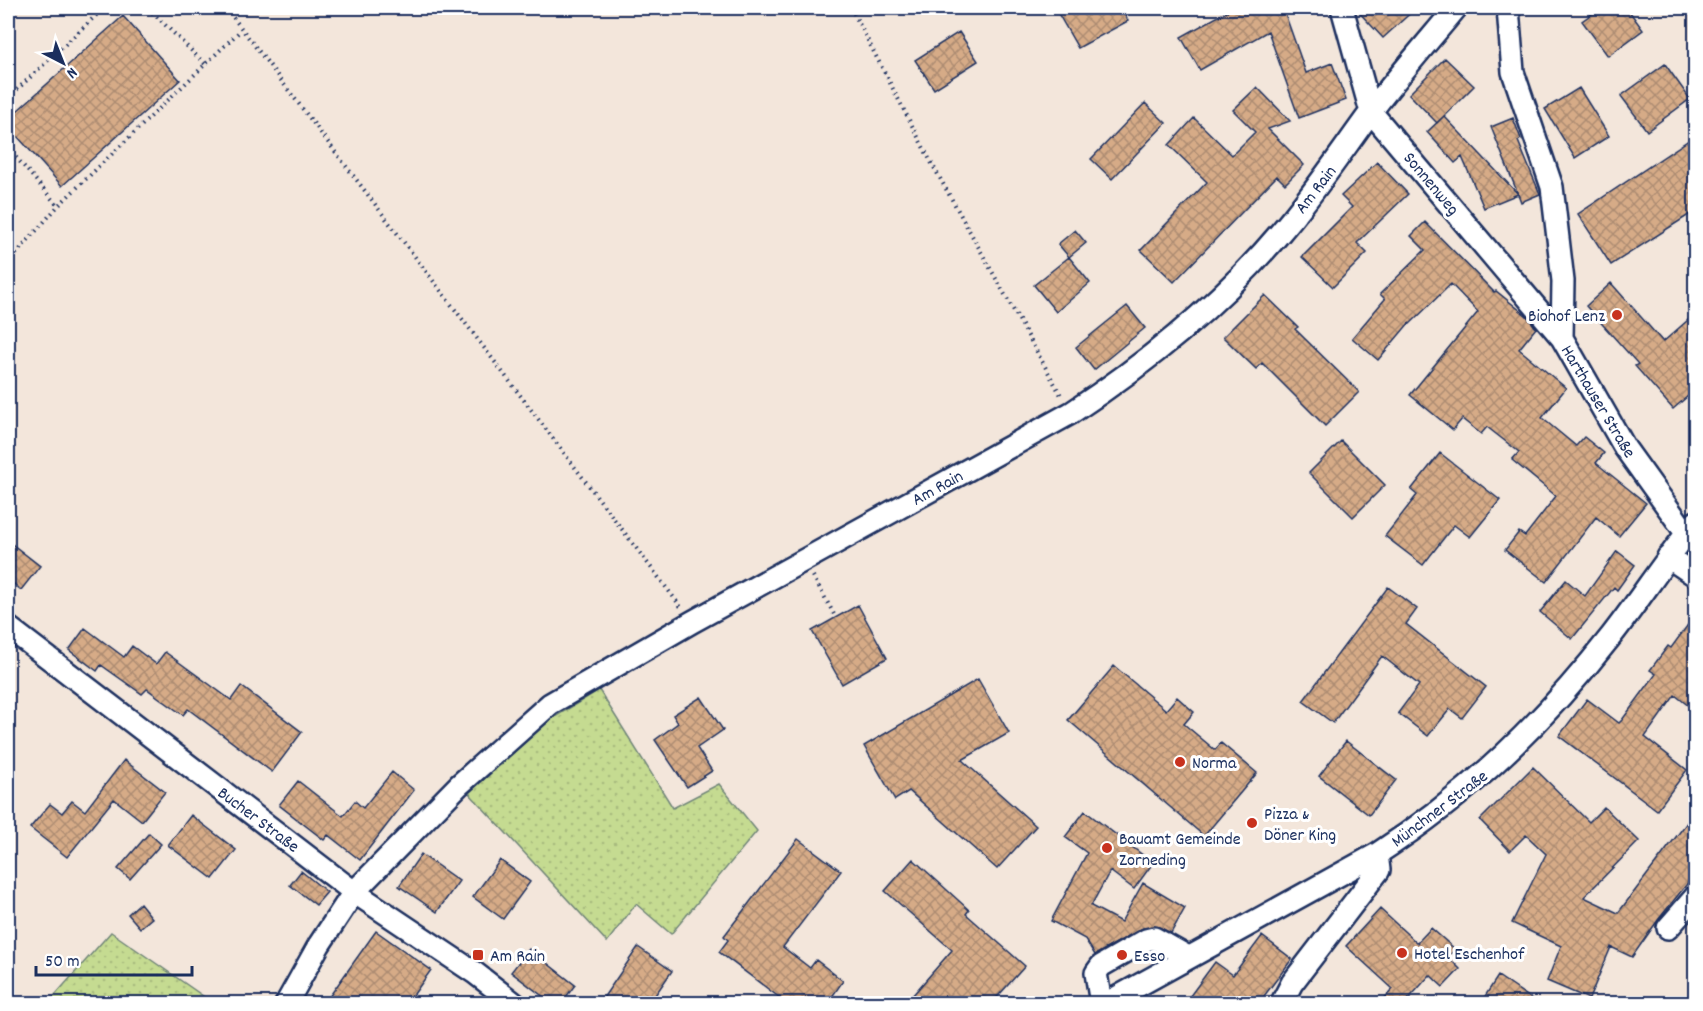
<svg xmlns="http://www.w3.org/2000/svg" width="1703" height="1011" font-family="Dekko,sans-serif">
<defs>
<pattern id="grass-dots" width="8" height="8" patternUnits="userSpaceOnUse" patternTransform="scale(1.5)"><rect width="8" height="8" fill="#c5db91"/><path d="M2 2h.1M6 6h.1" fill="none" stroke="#a9bc7f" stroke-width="1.8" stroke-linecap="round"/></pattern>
<pattern id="building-cross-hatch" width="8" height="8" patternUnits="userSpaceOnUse" patternTransform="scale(1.5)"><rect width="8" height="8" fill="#d6ab87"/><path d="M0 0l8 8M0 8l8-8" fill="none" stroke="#ad8c72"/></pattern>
</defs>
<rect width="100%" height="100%" fill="#f3e6db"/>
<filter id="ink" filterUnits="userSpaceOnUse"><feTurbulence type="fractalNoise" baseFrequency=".0167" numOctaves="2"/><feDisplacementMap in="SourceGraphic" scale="12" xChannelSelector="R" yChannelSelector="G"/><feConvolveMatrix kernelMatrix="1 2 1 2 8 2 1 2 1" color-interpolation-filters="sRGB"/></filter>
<g filter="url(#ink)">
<path fill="url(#grass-dots)" stroke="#708578" stroke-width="1.5" d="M599 690 673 808 719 784 757 831 671 934 636 904 607 942 469 793 548 721Z
M111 932 213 1003H48Z"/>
<path fill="url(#building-cross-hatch)" stroke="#1b2f5e" stroke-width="1.5" d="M1055 8H1121L1128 21 1078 48Z
M1233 8H1283L1306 73 1332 63 1346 100 1299 118 1268 31 1200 70 1181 37Z
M1355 8H1416L1383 38Z
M1600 8H1627L1643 30 1608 56 1582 21Z
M123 16 180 80 62 186 8 126V119Z
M959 32 978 61 934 89 915 60Z
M1445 58 1474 86 1437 123 1409 94Z
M1665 64 1690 99 1647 131 1621 96Z
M1257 87 1290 121 1268 129 1304 165 1285 184 1277 176 1174 282 1141 250 1207 182 1169 145 1194 118 1232 155 1255 132 1233 110Z
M1579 88 1609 136 1575 158 1545 109Z
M1145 103 1166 123 1112 179 1091 159Z
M1444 116 1518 194 1491 127 1513 118 1521 139 1518 141 1540 194 1521 202 1518 194 1484 208 1462 157 1455 163 1427 132Z
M1695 136V211L1611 265 1578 214Z
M1377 162 1408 194 1357 243 1367 253 1333 287 1302 257 1352 207 1341 196Z
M1425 222 1494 292 1496 291 1527 316 1536 328 1519 349 1566 388 1542 418 1576 446 1584 437 1604 453 1596 463 1646 503 1619 536 1596 517 1546 582 1505 550 1519 532 1525 536 1556 496 1512 460 1519 452 1487 427 1481 434 1462 419 1453 430 1410 395 1478 312 1451 284 1410 324 1409 323 1378 360 1352 338 1385 299 1380 294 1425 250 1411 236Z
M1075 230 1086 243 1069 257 1058 244Z
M1069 257 1090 283 1056 312 1034 285Z
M1611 283 1663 342 1695 314V390L1673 409 1635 366 1638 364 1586 306Z
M1265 295 1298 327 1295 329 1359 392 1325 426 1262 363 1256 369 1223 337Z
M1127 306 1145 328 1094 370 1076 347Z
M1341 441 1385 485 1353 517 1309 473Z
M1440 453 1500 500 1470 537 1454 525 1423 565 1385 536 1417 495 1411 490Z
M8 541 40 566 21 590 8 579Z
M1617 551 1635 565 1617 590 1614 587 1572 639 1540 612 1566 580 1585 596Z
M1388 587 1417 609 1406 624 1486 687 1462 718 1450 709 1428 736 1398 713 1419 685 1382 656 1333 723 1303 701Z
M858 605 887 658 842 684 812 631Z
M1695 615V711L1675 695 1645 737 1687 770 1657 810 1559 736 1587 699 1619 723 1622 720 1656 674 1650 670 1668 646 1671 648Z
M85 628 124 657 132 646 156 664 165 652 231 700 241 686 302 732 272 772 188 709 183 715 147 689 142 694 101 665 97 671 69 650Z
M1114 666 1166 710 1177 697 1194 712 1184 724 1215 750 1221 743 1257 773 1204 836 1068 720Z
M978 679 1009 733 962 760 1036 826 997 869 909 791 895 800 864 746Z
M701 697 723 730 697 748 712 771 687 787 655 740 678 723 673 715Z
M1346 741 1396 780 1369 815 1319 776Z
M124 760 165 792 142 821 114 799 67 857 30 828 50 804 62 813 72 801 85 811Z
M1533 767 1589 822 1604 807 1639 841 1584 897 1618 913 1695 812V874L1658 920 1632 957 1611 947 1589 999 1547 981 1561 946 1512 923 1546 854 1526 835 1510 851 1480 820Z
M392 772 414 790 360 860 328 835 324 840 279 805 298 781 343 816 355 801 363 808Z
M1085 811 1153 863 1134 889 1110 871 1091 906 1121 922 1143 883 1185 908 1171 933 1159 927 1143 928 1095 955 1085 939 1051 921 1087 853 1065 837Z
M191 815 236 850 213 879 168 845Z
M149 833 161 844 130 879 118 869Z
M798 839 841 871 783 947 810 968 816 960 843 981 827 1004H788L719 952 728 940 724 936Z
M421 854 459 881 437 912 399 886Z
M913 859 969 910 966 914 1025 966 991 1004H905L952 950 885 891Z
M500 860 530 882 503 919 473 897Z
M301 871 327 892 316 905 290 885Z
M140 903 152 918 140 928 128 914Z
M1380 909 1417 943 1431 928 1455 949 1448 957 1460 969 1443 987 1430 975 1404 1004H1379L1393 989 1346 946Z
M376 931 431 970 407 1004H324Z
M1262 936 1292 959 1258 1004H1184L1215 962 1233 975Z
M638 947 672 971 649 1004H599Z
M529 949 575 985 561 1004H553L511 972Z
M1498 976 1539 1004H1480Z"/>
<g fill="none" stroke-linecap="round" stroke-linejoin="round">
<defs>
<path id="minor" d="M1342 8 1371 112 1562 338 1625 448 1686 533
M1508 8 1513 72 1552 187 1563 281 1562 338
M1668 557 1696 576
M8 627 354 892 475 973 515 1004
M1668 928 1696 896
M286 1004 319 945 354 892 459 785 550 704 692 622 1071 413C1147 363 1221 303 1280 233 1313 195 1340 154 1370 113 1397 77 1427 43 1456 8
M1101 1004 1096 973 1101 966 1146 940 1154 938 1188 957
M1105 1004 1377 854C1470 794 1544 722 1612 635 1641 598 1666 558 1696 522
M1281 1004 1292 983 1379 870 1377 854"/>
</defs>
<use href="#minor" stroke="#1b2f5e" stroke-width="26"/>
<path stroke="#1b2f5e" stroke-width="4" stroke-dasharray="1.5 4.5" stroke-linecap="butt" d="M148 8 205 64
M226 8 681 607
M851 8 931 162 1062 397
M8 98 104 8
M8 148 58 206
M8 263 58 206 241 30
M813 576 836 618"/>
<use href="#minor" stroke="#fff" stroke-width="21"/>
</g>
</g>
<g fill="#c8321e" stroke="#fff" stroke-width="2">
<circle cx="1617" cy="315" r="6"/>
<circle cx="1180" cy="762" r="6"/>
<circle cx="1252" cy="823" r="6"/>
<circle cx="1107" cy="848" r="6"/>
<circle cx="1402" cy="953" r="6"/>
<rect x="472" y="949" width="12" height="12" rx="3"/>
<circle cx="1122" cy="955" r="6"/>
</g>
<g text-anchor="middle" stroke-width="6" stroke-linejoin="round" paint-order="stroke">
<g font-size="18" fill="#1b2f5e" stroke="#fff">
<text transform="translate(1432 183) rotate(50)" y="6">Sonnenweg</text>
<text transform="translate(1315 189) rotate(-52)" y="6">Am Rain</text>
<text transform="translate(1599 401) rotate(59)" y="6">Harthauser Straße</text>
<text transform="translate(937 487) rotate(-29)" y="6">Am Rain</text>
<text transform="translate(1439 808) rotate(-37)" y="6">Münchner Straße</text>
<text transform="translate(259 819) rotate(37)" y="6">Bucher Straße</text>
</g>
<g font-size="18" fill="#1b2f5e" stroke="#fff" text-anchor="start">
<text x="1605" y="321" text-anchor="end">Biohof Lenz</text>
<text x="1192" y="768">Norma</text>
<text x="1264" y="819">Pizza &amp;<tspan x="1264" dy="21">Döner King</tspan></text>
<text x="1119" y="844">Bauamt Gemeinde<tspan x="1119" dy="21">Zorneding</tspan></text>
<text x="1414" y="959">Hotel Eschenhof</text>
<text x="490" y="961">Am Rain</text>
<text x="1134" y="961">Esso</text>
</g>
</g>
<rect width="1703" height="1011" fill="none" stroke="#fff" stroke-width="30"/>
<rect x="15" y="15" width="1673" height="981" fill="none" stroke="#1b2f5e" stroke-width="2" filter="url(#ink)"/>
<g transform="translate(63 63) rotate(138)" stroke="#ffffff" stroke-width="4.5" paint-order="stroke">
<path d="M0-4.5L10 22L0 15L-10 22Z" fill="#1b2f5e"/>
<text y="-9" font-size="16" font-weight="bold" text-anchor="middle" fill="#1b2f5e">N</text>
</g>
<path d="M36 966v9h156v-9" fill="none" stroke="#1b2f5e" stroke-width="3"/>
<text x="45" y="966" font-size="18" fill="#1b2f5e" stroke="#ffffff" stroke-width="4.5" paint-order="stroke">50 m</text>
</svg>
